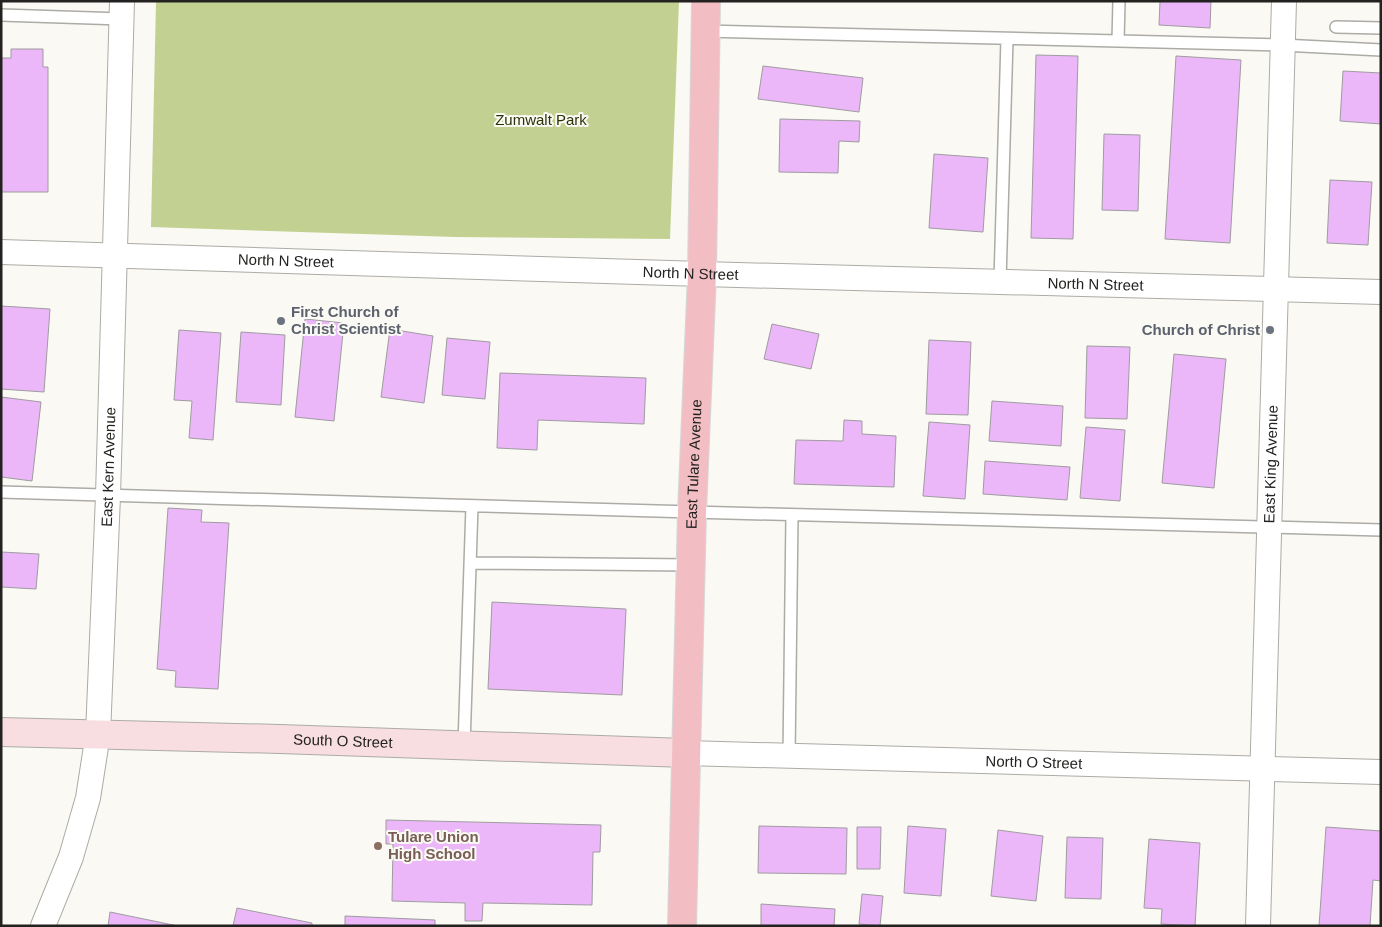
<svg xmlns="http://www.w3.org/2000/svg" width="1382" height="927" font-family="Arial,sans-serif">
<rect width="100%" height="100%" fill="#faf9f4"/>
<path fill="#c2d192" d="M156 1H679L670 239 455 237 151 227Z"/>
<path fill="#ebb7f8" stroke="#9f9ca0" d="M1160 1H1211L1210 28 1159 25Z
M11 49H43V67H48V192H1V58H11Z
M1036 55 1078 56 1073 239 1031 238Z
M1176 56 1241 60 1230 243 1165 239Z
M763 66 863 78 859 112 758 99Z
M1343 71 1381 73V124L1340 121Z
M780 119 860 121 859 142 839 141 838 173 779 172Z
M1104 134 1140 135 1138 211 1102 210Z
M934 154 988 158 983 232 929 228Z
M1330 180 1372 182 1368 245 1327 243Z
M1 306 50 309 44 392 1 389Z
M305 319 344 323 334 421 295 417Z
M772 324 819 334 811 369 764 359Z
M390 329 433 336 424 403 381 397Z
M179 330 221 333 213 440 189 438 192 401 174 400Z
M241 332 285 335 281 405 236 402Z
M447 338 490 342 485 399 442 395Z
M929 340 971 342 968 415 926 414Z
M1087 346 1130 347 1127 419 1085 418Z
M1174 354 1226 359 1214 488 1162 483Z
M500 373 646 378 644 424 538 420 537 450 497 448Z
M1 397 41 402 32 481 1 477Z
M992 401 1063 406 1061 446 989 441Z
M844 420 862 421V434L896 436 894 487 794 484 796 440 843 441Z
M929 422 970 425 965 499 923 496Z
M1086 427 1125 430 1120 501 1080 498Z
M985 461 1070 467 1067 500 983 494Z
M168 508 202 510 201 522 229 523 218 689 175 687 176 671 157 669Z
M1 552 39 554 36 589 1 587Z
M492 602 626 609 622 695 488 689Z
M386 820 601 825 600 852H593L592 905 483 903 482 921H465V903L392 901 393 844H386Z
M759 826 847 828 846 874 758 873Z
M908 826 946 829 941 896 904 893Z
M857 827H881L880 869H857Z
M1326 827 1381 831V881L1373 880 1370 926H1319Z
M998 830 1043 836 1036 901 991 896Z
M1067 837 1103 838 1101 899 1065 898Z
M1149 839 1200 843 1195 926 1161 924 1162 909 1144 908Z
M862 894 883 896 880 926 859 924Z
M761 904 835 909 834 926H761Z
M237 908 312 923V926H233Z
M110 912 178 926H108Z
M345 916 435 920V926H345Z"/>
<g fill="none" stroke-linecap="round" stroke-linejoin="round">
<defs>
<path id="service" d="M1 15 122 19
M1336 27 1381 28
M705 31 1282 45 1381 50
M1118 41 1119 1
M1000 281 1007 39
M1 492 692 512 1381 530
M470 563 691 565
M464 745 472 506
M789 756 792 515"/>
<g id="minor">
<path id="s1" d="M1 252 702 274 1381 292"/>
<path id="s2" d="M686 753 1381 772"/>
<path id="s3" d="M43 926 71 857 88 798 98 734 108 496 122 1"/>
<path id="s4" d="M1258 926 1284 1"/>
</g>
<g id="secondary">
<path id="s5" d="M1 732 280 739 686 753"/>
</g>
<g id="primary">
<path id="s6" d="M682 926 692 512 702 274 706 1"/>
</g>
</defs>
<use href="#service" stroke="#acaba6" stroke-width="14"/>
<use href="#minor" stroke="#acaba6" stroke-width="26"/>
<use href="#secondary" stroke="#acaba6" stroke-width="30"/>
<use href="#primary" stroke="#d7d7d7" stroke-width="30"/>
<use href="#service" stroke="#fff" stroke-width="11"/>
<use href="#minor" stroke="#fff" stroke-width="24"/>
<use href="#secondary" stroke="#f8dee1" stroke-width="28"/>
<use href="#primary" stroke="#f2bec4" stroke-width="28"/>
</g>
<g fill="#6b7280" stroke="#faf9f4" stroke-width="2">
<circle cx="281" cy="321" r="5"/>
<circle cx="1270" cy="330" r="5"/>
</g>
<circle fill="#8d6e63" stroke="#faf9f4" stroke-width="2" cx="378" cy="846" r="5"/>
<g text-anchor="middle" stroke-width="4" stroke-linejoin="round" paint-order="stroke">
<g font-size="15" fill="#2c3308" stroke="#faf9f4">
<text x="541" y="125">Zumwalt Park</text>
</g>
<g font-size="15" fill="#232220" stroke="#faf9f4">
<text dy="5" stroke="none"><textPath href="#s1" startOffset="285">North N Street</textPath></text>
<text dy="5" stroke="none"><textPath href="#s1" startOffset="690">North N Street</textPath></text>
<text dy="5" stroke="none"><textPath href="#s1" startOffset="1095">North N Street</textPath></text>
<text dy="5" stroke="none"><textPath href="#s6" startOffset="462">East Tulare Avenue</textPath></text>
<text dy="5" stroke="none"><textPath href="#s4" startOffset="462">East King Avenue</textPath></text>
<text dy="5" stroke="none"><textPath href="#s3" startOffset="468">East Kern Avenue</textPath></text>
<text dy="5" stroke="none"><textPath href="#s5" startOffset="342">South O Street</textPath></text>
<text dy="5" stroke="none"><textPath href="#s2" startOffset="348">North O Street</textPath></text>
</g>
<g font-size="15" font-weight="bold" fill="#5b616d" stroke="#faf9f4" text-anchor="start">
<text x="291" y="317">First Church of<tspan x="291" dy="17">Christ Scientist</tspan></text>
<text x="1260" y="335" text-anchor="end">Church of Christ</text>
</g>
<g font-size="15" font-weight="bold" fill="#785e54" stroke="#faf9f4" text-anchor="start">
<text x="388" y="842">Tulare Union<tspan x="388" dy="17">High School</tspan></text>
</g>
</g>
<rect width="1382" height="927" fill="none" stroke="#232220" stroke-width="5"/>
</svg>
